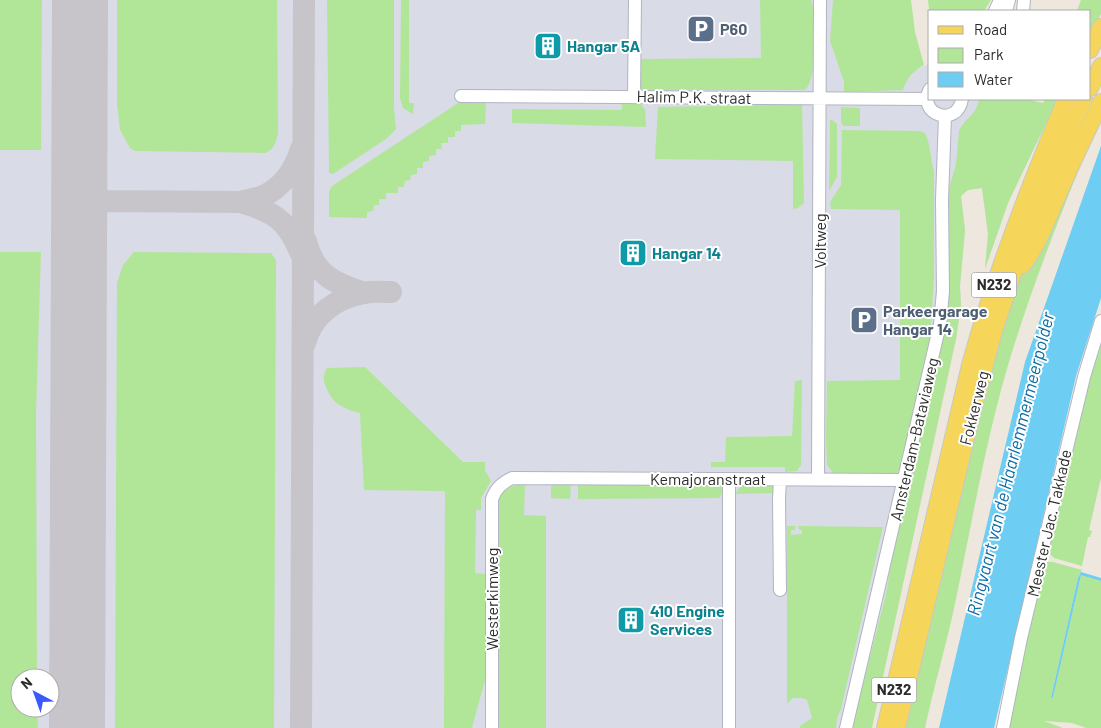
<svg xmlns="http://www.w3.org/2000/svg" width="1101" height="728" font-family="Barlow,sans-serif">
<rect width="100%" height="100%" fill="#eee7de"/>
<path fill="#d9dbe7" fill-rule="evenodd" d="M0 0H900L909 78 916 70 930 63V99H1027L1043 104 985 269 988 234 982 188 968 190 961 196 965 230 960 286 961 306 956 339 862 728H0ZM20 678H50V708H20Z"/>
<path fill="#b1e698" d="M0 0H42L41 150H0Z
M117 0H277L278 133C276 142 274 150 265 153L135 151 130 148 120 130 117 104Z
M327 0H394V108L396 129 386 139 333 174 329 173V170Z
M401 0H409V103H414L413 114 403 108 400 98Z
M760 0H811C817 15 818 79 805 90H639V59L761 58Z
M833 0H911L915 32 924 65C914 71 906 78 903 90L844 92V82L830 41Z
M928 0H991L984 11H930V18Z
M1081 0H1101V14L1090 35V11H1077Z
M979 99H1027L1043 103 1045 99H1058L1008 203 985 269 988 234 982 188 968 190 961 196 965 230 960 286 961 306 956 339 872 728H852L886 594 898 523 932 384 948 192 956 164 959 131C965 117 976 117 979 99Z
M461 101 486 102 485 124 461 125V131H455V137H448V143H441L442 149H436V155L429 156V161L423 162V168H417V174L411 175 410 180 405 181 404 187H398V193H386V199H379V205H374L373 211 367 212V218L329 217V191L332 186Z
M622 103H640L645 110 646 127 512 123V109L622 110Z
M802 103 804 203 798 208 793 209V161L655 159 658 107 784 105Z
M841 107 860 108V126H844L841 123Z
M1101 115C1069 193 1037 272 1012 352 987 433 973 517 956 599 947 643 934 685 925 728H903L982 395 1009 309 1019 281 1052 219Z
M830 120H832L837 124V177L829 191Z
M842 130 920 131 925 133C931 144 930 159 934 171V276L930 342 900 468 895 476 834 474 827 465 826 441 827 381 900 380V210L831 209 830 202 841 185Z
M0 252H41L36 412 37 678H20V708H37L38 728H0Z
M134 252 271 253 276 260 274 728H115L117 283 123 265Z
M1099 344 1101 346V478L1089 530 1092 531 1090 537H1088L1082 566 1054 558 1048 552 1078 415Z
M365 367 463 462H485V470L491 481 481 498V510H476L475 573 487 574V665L485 680 472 728H444L445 491 364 490 360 413C344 409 332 404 326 387 323 380 323 375 327 368Z
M802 380 801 465 797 471 785 472V467H711V462H725L726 437 792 436 795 381Z
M525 484 524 515 546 516V728H496L497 503C503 489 511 485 525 484Z
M578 484 724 485 720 498 578 499Z
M551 485H571L570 499 551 498Z
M775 485 773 493 735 494 741 486Z
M787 526H795V530H791V535L802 534V530L799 529 798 526 883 527 841 709 837 718 836 728H800V726L812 718 807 700 802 698H793L787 704Z
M1046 562H1053L1082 570 1078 578 1051 698 1053 696 1081 574 1101 581V728H1086L1072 723 1044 721 1063 728H1005L1043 566Z"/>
<path fill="#6dcdf3" d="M1101 146V298L1076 376 994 728H939L1025 362Z
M1081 572 1101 578V581L1081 575 1053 697 1051 698 1078 578Z"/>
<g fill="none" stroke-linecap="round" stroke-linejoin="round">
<path stroke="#c7c5ca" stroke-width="22" d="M79 175C84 188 90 197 104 201
M240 202C248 200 256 199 263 196 283 187 295 168 301 149
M79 228C85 214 89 205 104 201L240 202C275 212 287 220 301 254
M306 241C314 274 334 284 365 293
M305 343C312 315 336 298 364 293 373 291 383 292 391 292
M301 728 304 0"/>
<path stroke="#c7c5ca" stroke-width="56" d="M77 728 80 0"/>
<defs>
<path id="minor" d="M995 11 1000 0
M1006 11 1009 0
M1023 11 1024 0
M930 89C916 114 957 129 962 99
M461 96 927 99
M634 97 635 0
M729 479V728
M780 480 779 499 780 590
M818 480 820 0
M492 728V499C496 488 502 483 512 478L905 480
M846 728 940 324 943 291 942 200 945 116
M1003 728 1021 638 1084 377 1101 321"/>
<path id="major" d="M1090 50 1101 27
M1090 88 1101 66
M1023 265C1039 244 1048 217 1059 193 1072 162 1087 132 1101 102
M885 728 970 365C995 274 1029 186 1066 99
M897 728 974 405 995 328 1024 241 1056 161 1084 99"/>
</defs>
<use href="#minor" stroke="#b2b4c0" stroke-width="14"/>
<use href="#major" stroke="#c8c8c8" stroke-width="18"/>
<use href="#minor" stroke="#fff" stroke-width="12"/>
<use href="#major" stroke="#f6d55b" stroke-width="16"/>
</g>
<defs>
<symbol id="parking-square" viewBox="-11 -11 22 22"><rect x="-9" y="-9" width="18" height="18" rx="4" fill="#5c6f8a" stroke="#fff"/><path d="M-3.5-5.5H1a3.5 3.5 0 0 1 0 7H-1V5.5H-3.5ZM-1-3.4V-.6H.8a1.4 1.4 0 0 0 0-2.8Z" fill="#fff"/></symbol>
<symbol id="building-square" viewBox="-11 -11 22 22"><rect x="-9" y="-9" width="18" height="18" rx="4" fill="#0f9aa8" stroke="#fff"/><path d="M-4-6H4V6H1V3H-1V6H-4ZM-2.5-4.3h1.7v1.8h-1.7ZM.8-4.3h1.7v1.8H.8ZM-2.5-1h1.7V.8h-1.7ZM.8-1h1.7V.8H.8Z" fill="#fff"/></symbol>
</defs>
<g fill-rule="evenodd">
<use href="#parking-square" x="685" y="13" width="32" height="32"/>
<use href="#building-square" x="532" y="30" width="32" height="32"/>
<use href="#building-square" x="617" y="237" width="32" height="32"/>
<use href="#parking-square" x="848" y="304" width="32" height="32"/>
<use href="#building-square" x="615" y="604" width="32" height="32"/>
</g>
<g text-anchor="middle" stroke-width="4" stroke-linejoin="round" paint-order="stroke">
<g fill="#fff" stroke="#6b6b6b" stroke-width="1">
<rect x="971.5" y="272.5" width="45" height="25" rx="4"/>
<rect x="871.5" y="677.5" width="45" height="25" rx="4"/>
</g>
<g font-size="15" font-weight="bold" fill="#2c2c2c">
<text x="994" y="290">N232</text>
<text x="894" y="695">N232</text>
</g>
<g font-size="16" font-weight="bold" fill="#4e5e75" stroke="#fff" text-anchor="start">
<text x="720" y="35">P60</text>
<text x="883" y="317">Parkeergarage<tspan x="883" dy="18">Hangar 14</tspan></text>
</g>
<g font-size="16" font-weight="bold" fill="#0d838f" stroke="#fff" text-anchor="start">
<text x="567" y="52">Hangar 5A</text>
<text x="652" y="259">Hangar 14</text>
<text x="650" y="617">410 Engine<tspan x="650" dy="18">Services</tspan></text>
</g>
<g font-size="16" fill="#2c2c2c" stroke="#fff">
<text transform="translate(694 97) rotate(1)" y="6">Halim P.K. straat</text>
<text transform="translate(820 241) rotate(-90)" y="6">Voltweg</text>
<text transform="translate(974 408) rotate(-76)" y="6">Fokkerweg</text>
<text transform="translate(914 439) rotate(-77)" y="6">Amsterdam-Bataviaweg</text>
<text x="708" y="485">Kemajoranstraat</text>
<text transform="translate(1049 523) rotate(-77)" y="6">Meester Jac. Takkade</text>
<text transform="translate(492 599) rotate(-90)" y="6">Westerkimweg</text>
</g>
<g font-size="18" font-style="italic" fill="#086ba3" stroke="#fff">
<text transform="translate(1011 464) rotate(-76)" y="6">Ringvaart van de Haarlemmermeerpolder</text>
</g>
</g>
<rect x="928" y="10" width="162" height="90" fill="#ffffff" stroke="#ababab"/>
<rect x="938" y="26" width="25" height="8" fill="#f6d55b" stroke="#ababab"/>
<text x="974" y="35" font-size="15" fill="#2c2c2c">Road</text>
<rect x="938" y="48" width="25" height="15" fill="#b1e698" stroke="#ababab"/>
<text x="974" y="60" font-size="15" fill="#2c2c2c">Park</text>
<rect x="938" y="72" width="25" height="15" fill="#6dcdf3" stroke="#ababab"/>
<text x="974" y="85" font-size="15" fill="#2c2c2c">Water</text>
<g transform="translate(35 693) rotate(319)"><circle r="24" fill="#ffffff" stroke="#ababab"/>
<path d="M0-4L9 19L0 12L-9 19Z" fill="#3a5aff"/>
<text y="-8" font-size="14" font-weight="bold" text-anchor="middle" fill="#2c2c2c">N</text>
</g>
</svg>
